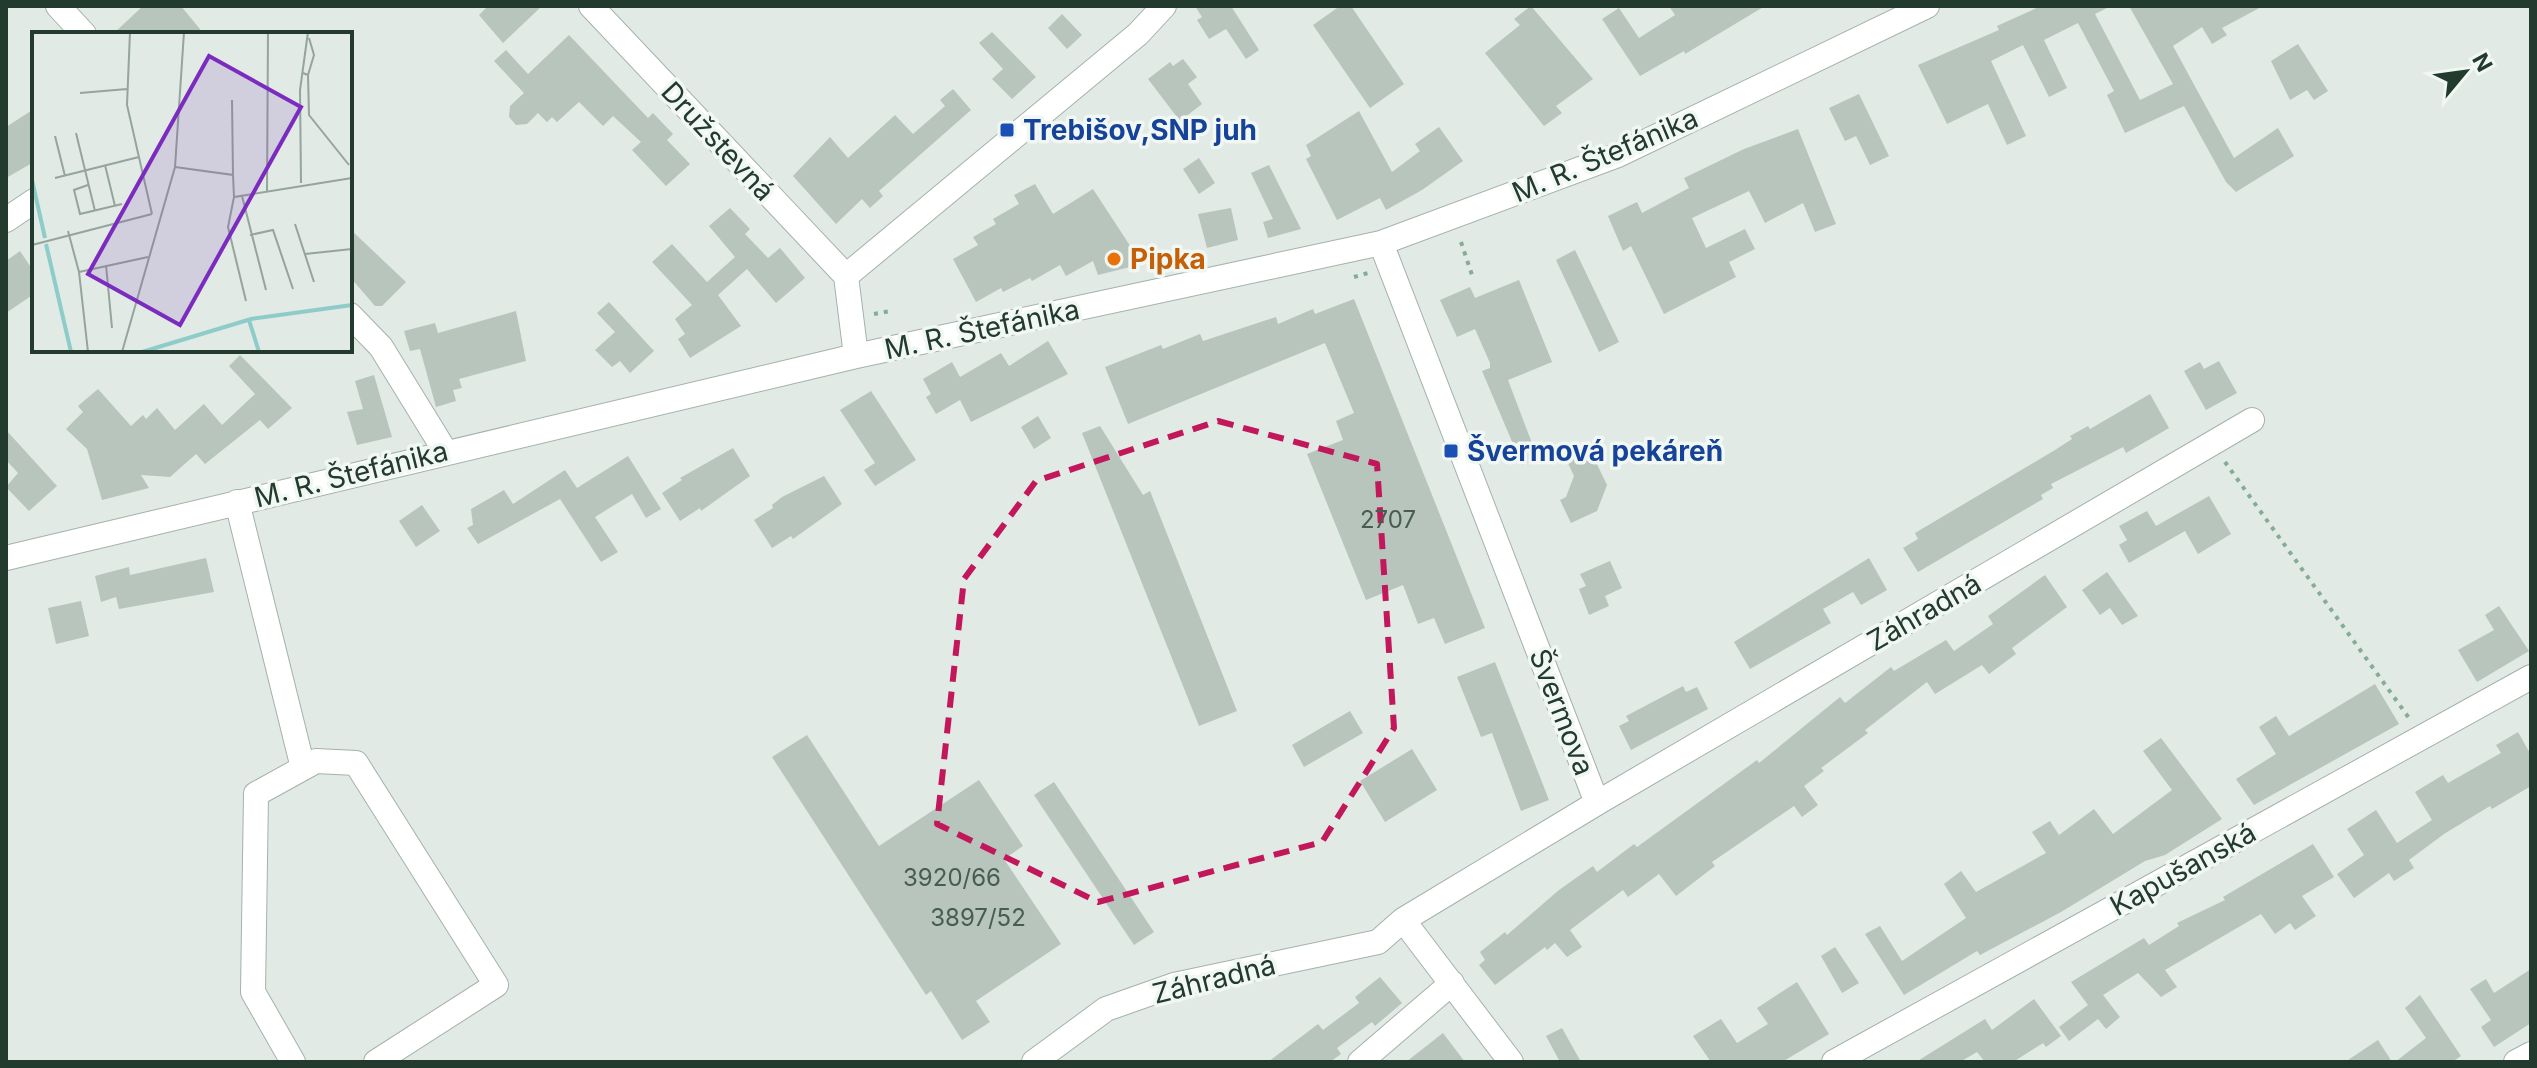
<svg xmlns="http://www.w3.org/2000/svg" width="2537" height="1068" font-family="Inter,sans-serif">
<rect width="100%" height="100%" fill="#e1eae4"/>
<path fill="#b7c5bd" d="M143 6H181L204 34H113Z
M488 6H542L503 43 479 15Z
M1195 6H1231L1259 50 1246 59 1226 29 1209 39 1197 20 1202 17Z
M1340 6H1351L1404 84 1370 108 1313 25Z
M1531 6 1593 79 1556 106 1562 113 1544 126 1485 53 1520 25 1514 19Z
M1669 6H1765L1685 54 1684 51 1640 76 1602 19 1619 8 1639 38 1675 15Z
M2041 6H2111L2095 14 2140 100 2173 84 2129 6H2263L2222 28 2227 35 2212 44 2202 27 2173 46 2234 158 2278 128 2294 156 2236 192 2226 182 2184 106 2125 133 2107 95 2114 91 2078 23 2044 40 2067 88 2049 97 2023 45 1991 61 2026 136 2007 145 1988 104 1947 124 1918 65 1999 30 1997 26Z
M1062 14 1082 35 1067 49 1048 28Z
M992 32 1036 77 1012 99 992 79 1003 69 979 43Z
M569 35 648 118 653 113 673 134 667 140 690 164 666 186 632 150 641 142 613 116 603 126 579 102 557 122 552 117 547 122 538 113 527 124 516 125 509 117 510 106 524 93 494 61 506 50 528 74Z
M2298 44 2328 91 2314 100 2307 90 2290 100 2271 61Z
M1183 59 1197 77 1188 84 1202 104 1180 121 1148 79 1170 62 1173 66Z
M953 89 971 110 879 191 883 196 870 208 862 199 836 224 793 176 830 137 848 158 895 115 913 134 945 106 940 100Z
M1859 94 1889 156 1870 165 1856 136 1845 141 1829 108Z
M34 109V162L6 178V127Z
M1359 111 1392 172 1420 151 1415 144 1439 127 1463 161 1422 190 1386 210 1380 198 1337 220 1306 159 1311 156 1306 145Z
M1798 129 1836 224 1815 232 1803 203 1765 223 1749 191 1692 218 1706 248 1745 229 1755 249 1729 262 1736 277 1664 314 1631 246 1623 251 1608 216 1637 202 1642 213 1689 188 1684 178 1744 149Z
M1199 158 1215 183 1199 194 1183 169Z
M1269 165 1301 229 1268 238 1263 222 1273 219 1251 173Z
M1035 184 1053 214 1093 189 1142 264 1098 275 1093 261 1066 276 1060 265 1032 281 1030 278 1003 292 1001 288 976 302 953 259 978 245 973 237 996 224 993 219 1019 204 1014 195Z
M730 208 750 229 745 234 768 258 780 248 805 278 776 303 747 269 718 295 741 326 690 358 678 339 685 334 675 319 692 305 652 262 672 244 707 282 735 257 709 226Z
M1231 208 1238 240 1207 248 1198 214Z
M350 229 406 282 382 306H375L350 277Z
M1575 250 1619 342 1599 352 1556 260Z
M20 251 34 272V294L6 313V261Z
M1519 280 1552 362 1508 380 1538 459 1522 465 1482 371 1490 368V363L1475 329 1457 337 1440 300 1470 287 1475 298Z
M1354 299 1485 628 1445 644 1434 618 1418 624 1403 585 1366 600 1307 454 1343 440 1336 421 1354 413 1325 343 1128 424 1105 367 1161 345 1163 349 1200 334 1203 341 1276 317 1278 324 1313 309 1315 314Z
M609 302 654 351 630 373 620 361 612 367 595 350 615 332 597 313Z
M516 311 526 361 459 379 462 388 453 390 456 401 436 407 420 349 410 351 404 331 435 323 438 333Z
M1048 341 1068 374 971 422 960 400 936 414 926 397 931 394 923 379 952 362 960 377 1001 353 1009 366Z
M240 355 292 408 268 429 260 420 205 464 196 454 170 477 141 475 149 488 102 500 87 449 66 429 83 412 78 406 98 389 131 426 143 415 146 419 157 408 175 430 204 404 222 425 255 394 229 366Z
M2219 361 2237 393 2206 410 2184 371 2200 362 2204 369Z
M374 375 392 437 357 445 347 412 363 409 355 381Z
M871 391 916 460 875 486 864 470 875 463 840 410Z
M2150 394 2169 428 2126 453 2123 447 2051 484 2053 488 2041 495 2043 499 1918 572 1903 548 1918 539 1915 533 2055 450 2072 439 2070 436 2088 426 2090 429Z
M1038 416 1051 438 1034 449 1021 427Z
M1100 426 1143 495 1150 491 1237 711 1199 726 1082 433Z
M6 430 57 486 29 511 6 487 18 473 6 460Z
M733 448 750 476 701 511 700 508 680 521 662 493 682 480 680 478Z
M1589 448 1607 485 1597 511 1571 523 1560 500 1566 497 1574 476 1566 459Z
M628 456 661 509 646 518 632 494 595 517 618 552 601 562 560 499 478 544 467 528 473 525 471 509 504 490 513 504 565 470 577 488Z
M824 476 842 504 793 539 791 536 772 548 754 520 773 508 772 505 782 497Z
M2209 496 2231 534 2198 554 2185 531 2129 563 2119 545 2127 540 2119 526 2147 511 2156 526Z
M422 505 440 531 416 547 399 521Z
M206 558 214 592 119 609 116 597 101 602 95 576 129 567 130 575Z
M1869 558 1887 590 1861 605 1853 592 1823 609 1831 623 1750 669 1734 642Z
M1610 561 1622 588 1605 596 1609 606 1589 615 1579 589 1586 586 1580 574Z
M2107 572 2138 616 2122 625 2110 608 2100 615 2082 590Z
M2045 575 2067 607 2012 648 2016 654 1989 674 1982 665 1935 694 1927 682 1865 730 1868 733 1821 768 1824 771 1804 786 1818 805 1802 817 1794 806 1712 862 1715 866 1676 896 1659 874 1628 897 1623 890 1570 930 1582 947 1567 957 1555 943 1547 950 1545 947 1495 985 1479 965 1485 960 1480 952 1505 932 1507 935 1559 890 1593 866 1597 872 1634 844 1637 847 1757 760 1759 763 1840 697 1845 703 1891 667 1894 671 1946 640 1954 651 1993 624 1988 616Z
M81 601 89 636 56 644 48 608Z
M2499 606 2529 651 2477 682 2458 650 2494 630 2485 615Z
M1495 662 1549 800 1521 811 1492 733 1481 737 1457 677Z
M2375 684 2399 724 2254 805 2236 779 2276 754 2259 727 2276 716 2289 736Z
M1683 686 1686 692 1697 687 1708 709 1631 750 1619 726 1629 721 1626 716Z
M1350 711 1363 733 1304 767 1292 745Z
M2518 732 2531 755V786L2492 809 2490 806 2444 834 2409 860 2414 868 2394 881 2389 873 2354 898 2337 874 2364 855 2347 829 2376 810 2397 843 2432 820 2415 792 2443 775 2448 783 2501 753 2496 745Z
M807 735 879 846 979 780 1023 846 1004 859 1061 944 976 1001 990 1022 962 1040 931 991 926 995 772 757Z
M2161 738 2222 819 2165 855 2145 861 2061 912 1980 955 1977 951 1904 995 1865 934 1880 926 1902 961 1966 918 1944 884 1961 871 1976 892 2046 853 2032 832 2050 821 2059 835 2094 809 2113 834 2172 790 2143 751Z
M1412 749 1437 790 1385 822 1360 781Z
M1054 782 1154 932 1134 945 1034 795Z
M2313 844 2334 877 2302 896 2316 916 2295 930 2290 923 2275 934 2261 914 2165 970 2177 987 2161 997 2138 973 2103 995 2120 1017 2106 1029 2098 1019 2069 1041 2059 1027 2088 1005 2071 982 2144 938 2149 945 2179 926 2177 923 2225 900 2223 897Z
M1835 947 1859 983 1842 993 1821 956Z
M2531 969V1023L2494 1047 2481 1027 2491 1020 2470 989 2486 979 2494 993Z
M1380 977 1402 1003 1375 1026 1372 1022 1337 1048 1341 1054 1330 1062H1268L1318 1024 1323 1030 1359 1003 1355 997Z
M1797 982 1829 1034 1782 1062H1711L1693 1036 1721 1019 1737 1043 1768 1024 1757 1008Z
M2420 995 2461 1056 2452 1062H2395L2426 1038 2405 1008Z
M2034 999 2061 1036 2046 1047 2043 1043 2013 1062H1985L1977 1052 1960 1062H1916L1985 1019 1992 1030Z
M1562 1028 1581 1062H1560L1546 1036Z
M1443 1033 1465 1062H1406Z
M2378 1040 2392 1062H2345Z"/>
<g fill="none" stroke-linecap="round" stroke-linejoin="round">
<defs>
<path id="minor" d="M58 6 84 34
M591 6 846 276
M6 220 34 201
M1381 243 1597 803 1403 920 1511 1062
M846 276 1138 34 1164 6
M846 276 856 356
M350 315 381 347 445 451
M237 502 303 768
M6 558 856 356 1381 243 1618 155 1927 6
M1597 803 2252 420
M293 1062 253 992 256 794 316 761 356 763 496 985 376 1062
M1034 1062 1106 1009 1174 985 1378 942 1403 920
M1360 1062 1452 983
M1834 1062 2531 677
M2516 1062 2531 1054"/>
</defs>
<use href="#minor" stroke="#a4b2aa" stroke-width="26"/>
<path stroke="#84ac97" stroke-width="4" stroke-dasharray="4 6" stroke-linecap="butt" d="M1461 242 1472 275
M1354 277 1368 273
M874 314 891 311
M2225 462 2409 718"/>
<use href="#minor" stroke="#fff" stroke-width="24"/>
</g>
<path fill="none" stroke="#c2185b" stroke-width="6" stroke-dasharray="16 10" stroke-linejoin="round" d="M1218 421 1377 464 1394 728 1322 842 1098 902 937 824 964 579 1036 481Z"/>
<g fill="#1a4fb4" stroke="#f1f7f3" stroke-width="3">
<rect x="999" y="122" width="16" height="16" rx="4"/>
<rect x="1443" y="443" width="16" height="16" rx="4"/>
</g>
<circle fill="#e8710a" stroke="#f1f7f3" stroke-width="3" cx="1114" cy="259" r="8"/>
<g text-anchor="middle" stroke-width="7" stroke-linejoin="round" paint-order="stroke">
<g font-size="24" fill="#485d52">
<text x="1388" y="528">2707</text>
<text x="952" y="886">3920/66</text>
<text x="978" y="926">3897/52</text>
</g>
<g font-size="28" font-weight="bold" fill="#164399" stroke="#f1f7f3" text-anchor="start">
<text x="1023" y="140">Trebišov,SNP juh</text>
<text x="1467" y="461">Švermová pekáreň</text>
</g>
<g font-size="28" fill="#233a2f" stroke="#f1f7f3">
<text transform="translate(718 141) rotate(47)" y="10">Družstevná</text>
<text transform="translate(1605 155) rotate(-23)" y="10">M. R. Štefánika</text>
<text transform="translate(982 329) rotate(-12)" y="10">M. R. Štefánika</text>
<text transform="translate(351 474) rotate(-14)" y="10">M. R. Štefánika</text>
<text transform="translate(1924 612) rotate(-30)" y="10">Záhradná</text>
<text transform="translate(1562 712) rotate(69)" y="10">Švermova</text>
<text transform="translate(2183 869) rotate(-29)" y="10">Kapušanská</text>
<text transform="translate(1214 979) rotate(-14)" y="10">Záhradná</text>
</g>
<g font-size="28" font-weight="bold" fill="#c56008" stroke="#f1f7f3" text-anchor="start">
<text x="1130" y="269">Pipka</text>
</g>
</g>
<g transform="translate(32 32)">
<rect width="320" height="320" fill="#e1eae4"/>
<path fill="none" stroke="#8dccc8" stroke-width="4" d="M0 148 13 206M14 212 39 320M217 288 227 320M110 320 219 287 320 273"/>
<path fill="none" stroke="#95a49c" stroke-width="2" d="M98 0 95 73 120 182M271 41 276 43 277 83 317 133M276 43 282 23 277 6M48 61 95 57M200 68 201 143M44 101 63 179M23 104 33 144M73 133 83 174M143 135 201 143 202 165 320 146M23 146 107 125M269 151 268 58 276 0M56 153 42 158 48 182 90 172M235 160 236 0M210 164 234 258M202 165 196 195 214 269M263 192 282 250M36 199 47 240 56 320M218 203 241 198 261 257M0 213 120 182M273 222 320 217M74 233 80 296M47 240 116 225M90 320 143 135 152 0"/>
<path fill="#7b2cbf" fill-opacity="0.15" stroke="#7b2cbf" stroke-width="4" d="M177 24 269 75 148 293 56 242Z"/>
<rect width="320" height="320" fill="none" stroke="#233a2f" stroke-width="4"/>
</g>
<rect width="2537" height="1068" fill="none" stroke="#233a2f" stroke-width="16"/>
<g transform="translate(2465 72) rotate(61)" stroke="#f1f7f3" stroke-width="6" paint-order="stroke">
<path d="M0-6L14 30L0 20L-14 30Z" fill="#233a2f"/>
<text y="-12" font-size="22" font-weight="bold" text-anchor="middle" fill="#233a2f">N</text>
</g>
</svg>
